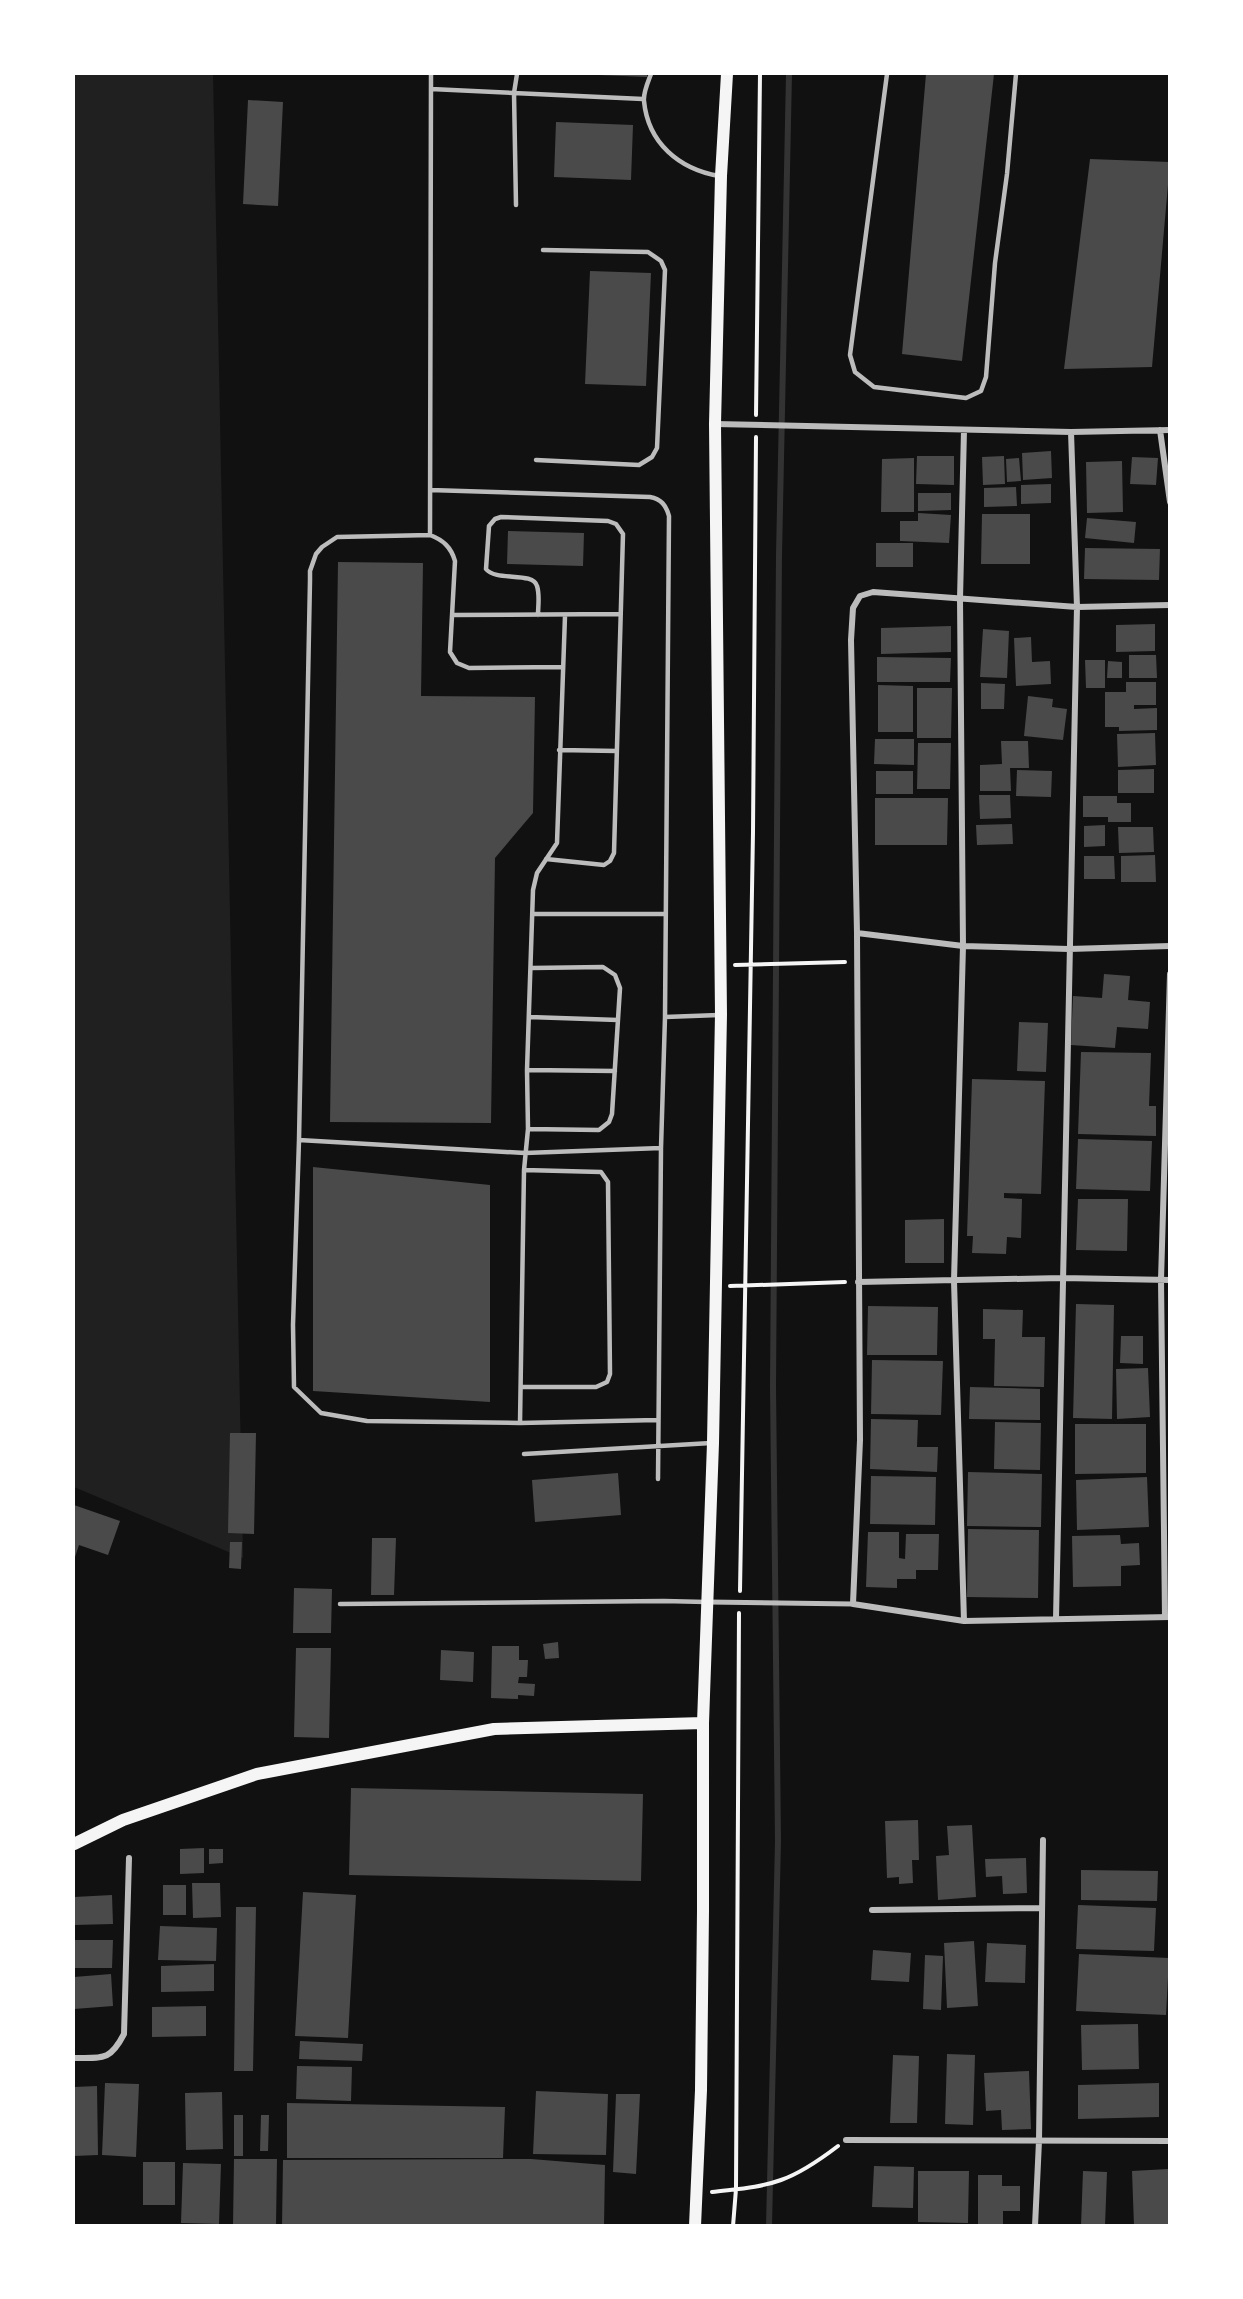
<svg xmlns="http://www.w3.org/2000/svg" width="1243" height="2299" font-family="'DM Sans',sans-serif">
<rect width="100%" height="100%" fill="#111"/>
<path fill="#202020" d="M74 74H213L243 1558 74 1487Z"/>
<g fill="none" stroke-linecap="round" stroke-linejoin="round">
<path stroke="#333" stroke-width="6" d="M769 2226 778 1841 773 1387 779 555 789 74"/>
</g>
<path fill="#4a4a4a" d="M599 74H647V77L599 75Z
M926 74H994L962 361 902 354Z
M248 100 283 102 278 206 243 204Z
M556 122 633 125 631 180 554 177Z
M1090 159 1170 162 1152 367 1064 369Z
M590 271 651 273 646 386 585 384Z
M1051 451 1052 478 1023 480 1022 453Z
M917 456H954V485L916 484Z
M1004 456 1005 484 983 485 982 457Z
M1132 457 1158 458 1156 485 1130 484Z
M914 458V512H881L882 459Z
M1019 458 1021 481 1007 482 1006 459Z
M1122 461 1123 512 1087 513 1086 462Z
M1051 484V503L1021 504V485Z
M1016 487 1017 506 984 507V488Z
M918 493H951V510L918 511Z
M918 513 951 515 949 543 900 541V521H918Z
M982 514H1030V564H981Z
M1087 518 1136 522 1134 543 1085 538Z
M508 531 584 533 583 566 507 564Z
M876 543H913V567H876Z
M1085 548 1160 549 1159 580 1084 579Z
M338 562 423 563 421 696 535 697 533 813 495 858 491 1123 330 1122Z
M1155 624V651L1116 652V625Z
M951 626V652L881 654V628Z
M983 629 1009 631 1007 678 980 677Z
M1031 637 1032 662 1050 661 1051 684 1016 686 1014 638Z
M1129 655H1156L1157 678H1129Z
M877 657 951 658 950 682H877Z
M1085 660H1105V688H1086Z
M1108 661 1122 662V678H1107Z
M1126 682H1156V705H1134V709L1157 708V730L1119 731V727H1105V692H1126Z
M981 683 1005 684 1004 709H981Z
M878 685 913 686V732H878Z
M917 688H952L951 738H917Z
M1028 696 1053 699 1052 707 1067 709 1063 740 1024 736Z
M1155 733 1156 765 1118 767 1117 734Z
M875 739H914V765L874 764Z
M1001 741H1028L1029 768H1010L1011 791H980V765L1002 764Z
M918 743H951L950 789H917Z
M1154 769V793H1118V770Z
M1017 770 1052 771 1051 797 1016 796Z
M876 771H913V794H876Z
M979 795H1010L1011 818 980 819Z
M1083 796H1117V803H1131V822H1108V817H1083Z
M875 798H948L947 845H875Z
M1012 824 1013 844 977 845 976 825Z
M1105 825V846L1084 847V826Z
M1118 827H1153L1154 852 1119 853Z
M1155 855 1156 882H1121V856Z
M1084 856H1114L1115 879H1084Z
M1104 974 1130 976 1128 1000 1150 1002 1148 1029 1117 1027 1115 1048 1071 1045 1073 996 1102 998Z
M1019 1022 1048 1023 1046 1072 1017 1071Z
M1081 1052 1151 1053 1149 1106H1156V1136L1078 1134Z
M972 1079 1045 1081 1041 1194 1004 1193V1198L1022 1199 1021 1238 1007 1237 1006 1254 972 1253 973 1236H967Z
M1078 1139 1152 1141 1150 1191 1076 1189Z
M313 1167 490 1185V1402L313 1391Z
M1078 1199H1128L1127 1251 1076 1250Z
M944 1219V1263H905V1220Z
M1076 1304 1114 1305 1112 1419 1073 1418Z
M868 1306 938 1307 937 1355H867Z
M983 1309 1023 1310 1022 1337H1045L1044 1387 994 1386 995 1339H983Z
M1121 1336H1143V1364L1120 1363Z
M872 1360 943 1361 941 1415 871 1414Z
M1148 1368 1150 1417 1117 1419 1116 1369Z
M970 1387 1040 1389V1420L969 1419Z
M871 1419 918 1420 917 1447H938L937 1472 870 1469Z
M995 1422 1041 1423 1040 1470 994 1469Z
M1075 1424H1146V1473L1075 1474Z
M230 1433H256L254 1534 228 1533Z
M968 1472 1042 1474 1041 1527 967 1526Z
M618 1473 621 1515 535 1522 532 1480Z
M871 1476 936 1477 935 1525 870 1524Z
M1147 1477 1149 1527 1077 1530 1076 1480Z
M74 1505 120 1521 108 1555 79 1545 74 1560Z
M968 1529 1039 1530 1038 1598 967 1597Z
M868 1532H899V1558L905 1559 906 1534H939L938 1570H916V1579H897V1588L866 1587Z
M1120 1535 1121 1544 1139 1543 1140 1565 1121 1566V1586L1073 1587 1072 1536Z
M372 1538H396L394 1595H371Z
M230 1542H242L241 1569 229 1568Z
M294 1588 332 1589 331 1633H293Z
M558 1642 559 1658 545 1659 543 1644Z
M492 1646H519V1660H528L527 1677H519L518 1683 535 1684 534 1696 518 1695V1699L491 1698Z
M296 1648H331L329 1738 294 1737Z
M441 1650 474 1652 473 1682 440 1680Z
M351 1788 643 1794 641 1881 349 1875Z
M918 1820 919 1860H912L913 1883 899 1884V1877L887 1878 885 1821Z
M972 1825 976 1897 938 1900 936 1856 949 1855 947 1826Z
M204 1848V1873L180 1874V1849Z
M209 1849H223V1863L209 1864Z
M1026 1858 1027 1893 1003 1894 1002 1876 986 1877 985 1859Z
M1081 1870 1158 1871 1157 1901 1081 1900Z
M192 1883H220L221 1917 193 1918Z
M163 1885H186V1915H163Z
M303 1892 356 1895 348 2038 295 2036Z
M112 1895 113 1924 74 1925V1897Z
M1078 1905 1156 1908 1154 1951 1076 1949Z
M236 1907H256L253 2071H234Z
M160 1926 217 1928 216 1961 158 1960Z
M74 1940H113L112 1968H74Z
M974 1941 978 2006 947 2008 944 1943Z
M987 1943 1026 1945 1025 1983 985 1982Z
M873 1950 911 1953 909 1982 871 1980Z
M1079 1954 1169 1958 1166 2015 1076 2011Z
M925 1955 943 1956 941 2010 923 2009Z
M214 1964V1991L161 1992V1966Z
M111 1974 113 2006 74 2009V1977Z
M206 2006V2036L152 2037V2007Z
M1138 2024 1139 2069 1082 2070 1081 2025Z
M300 2041 363 2044 362 2061 299 2059Z
M947 2054 975 2055 973 2125 945 2124Z
M893 2055 919 2056 917 2123H890Z
M297 2066 352 2067 351 2101 296 2099Z
M1029 2071 1031 2129 1002 2130 1001 2110 986 2111 984 2073Z
M105 2083 139 2084 136 2157 102 2155Z
M1159 2083V2117L1078 2119V2085Z
M97 2086 98 2155 74 2156V2087Z
M536 2091 608 2094 606 2155 533 2154Z
M222 2092 223 2149 186 2150 185 2093Z
M616 2094H640L636 2174 613 2172Z
M287 2103 505 2107 503 2158H287Z
M234 2115H243V2156H234Z
M261 2115H269L268 2151H260Z
M234 2159H277L276 2225H233Z
M531 2159 605 2165 604 2226H282L283 2160Z
M143 2162H175V2205H143Z
M183 2163 221 2164 219 2224 181 2223Z
M874 2166 914 2167 913 2208 872 2207Z
M1168 2169 1169 2226H1134L1132 2171Z
M918 2171H969L968 2223 918 2222Z
M1083 2171 1107 2172 1105 2226H1081Z
M978 2175H1002V2186H1020V2211H1003V2226H978Z"/>
<g fill="none" stroke-linecap="round" stroke-linejoin="round">
<path stroke="#f5f5f5" stroke-width="4" d="M756 415 760 74
M735 965 845 962
M730 1286 845 1282
M740 1591 753 832 756 437
M712 2192C735 2189 759 2188 781 2180 801 2173 821 2159 838 2146
M733 2226 736 2189 739 1613"/>
<path stroke="#bcbcbc" stroke-width="4.5" d="M651 74C648 82 643 93 644 101 648 143 679 169 719 176
M887 74 850 355 855 372 874 387 966 398 981 391 986 377 995 263 1007 174 1016 74
M431 89 643 99
M516 205 514 93 517 74
M536 460 639 465 652 457 657 448 665 270 661 261 648 252 543 250
M430 490 650 497C661 499 666 505 669 516L665 1017 719 1015
M430 535 431 74
M452 615 620 614
M538 615C538 606 540 595 537 586 533 571 496 582 486 569L489 526 495 519 501 517 608 521 616 524 623 534 614 853 610 861 604 865 546 859
M562 667 469 668 457 663 450 652 455 561C451 547 443 540 430 535L337 537 322 547 316 554 310 571V580L299 1140 525 1153 661 1148
M559 750 617 751
M533 914H665
M529 1017 618 1020
M527 1070 615 1071
M528 1129 599 1130 609 1122 612 1114 620 988 615 975 603 967 532 968
M299 1140 293 1325 294 1387 321 1413 367 1421 520 1423 657 1420
M521 1387H596L607 1382 610 1374 608 1182 601 1172 524 1170
M520 1423 524 1170 528 1129 527 1070 533 890 537 873 557 843 565 616
M524 1454 711 1443
M658 1479 661 1148 665 1017
M340 1604 664 1601 706 1602"/>
<path stroke="#bcbcbc" stroke-width="5" d="M708 1602 853 1604"/>
<path stroke="#bcbcbc" stroke-width="6" d="M715 424 1071 432 1170 430
M1160 430 1170 502
M1170 605 1077 607 873 592 860 596 853 608 851 640 857 933 860 1440 853 1604 964 1621 1170 1617
M857 933 963 946 1069 949 1170 946
M858 1282 1062 1278 1170 1280
M1165 1617 1161 1280 1170 974
M1056 1619 1077 607 1071 432
M964 1621 954 1281 963 946 960 599 964 430
M872 1910 1041 1908
M74 2058C103 2058 110 2061 124 2034L129 1858
M846 2140 1170 2141
M1035 2226 1039 2141 1043 1840"/>
<path stroke="#f5f5f5" stroke-width="12" d="M74 1844 123 1820 257 1774 494 1729 703 1723
M695 2226 701 2090 703 1911V1723L713 1443 721 1014 715 424 721 176 727 74"/>
</g>
<rect width="1243" height="2299" fill="none" stroke="#ffffff" stroke-width="150"/>
</svg>
